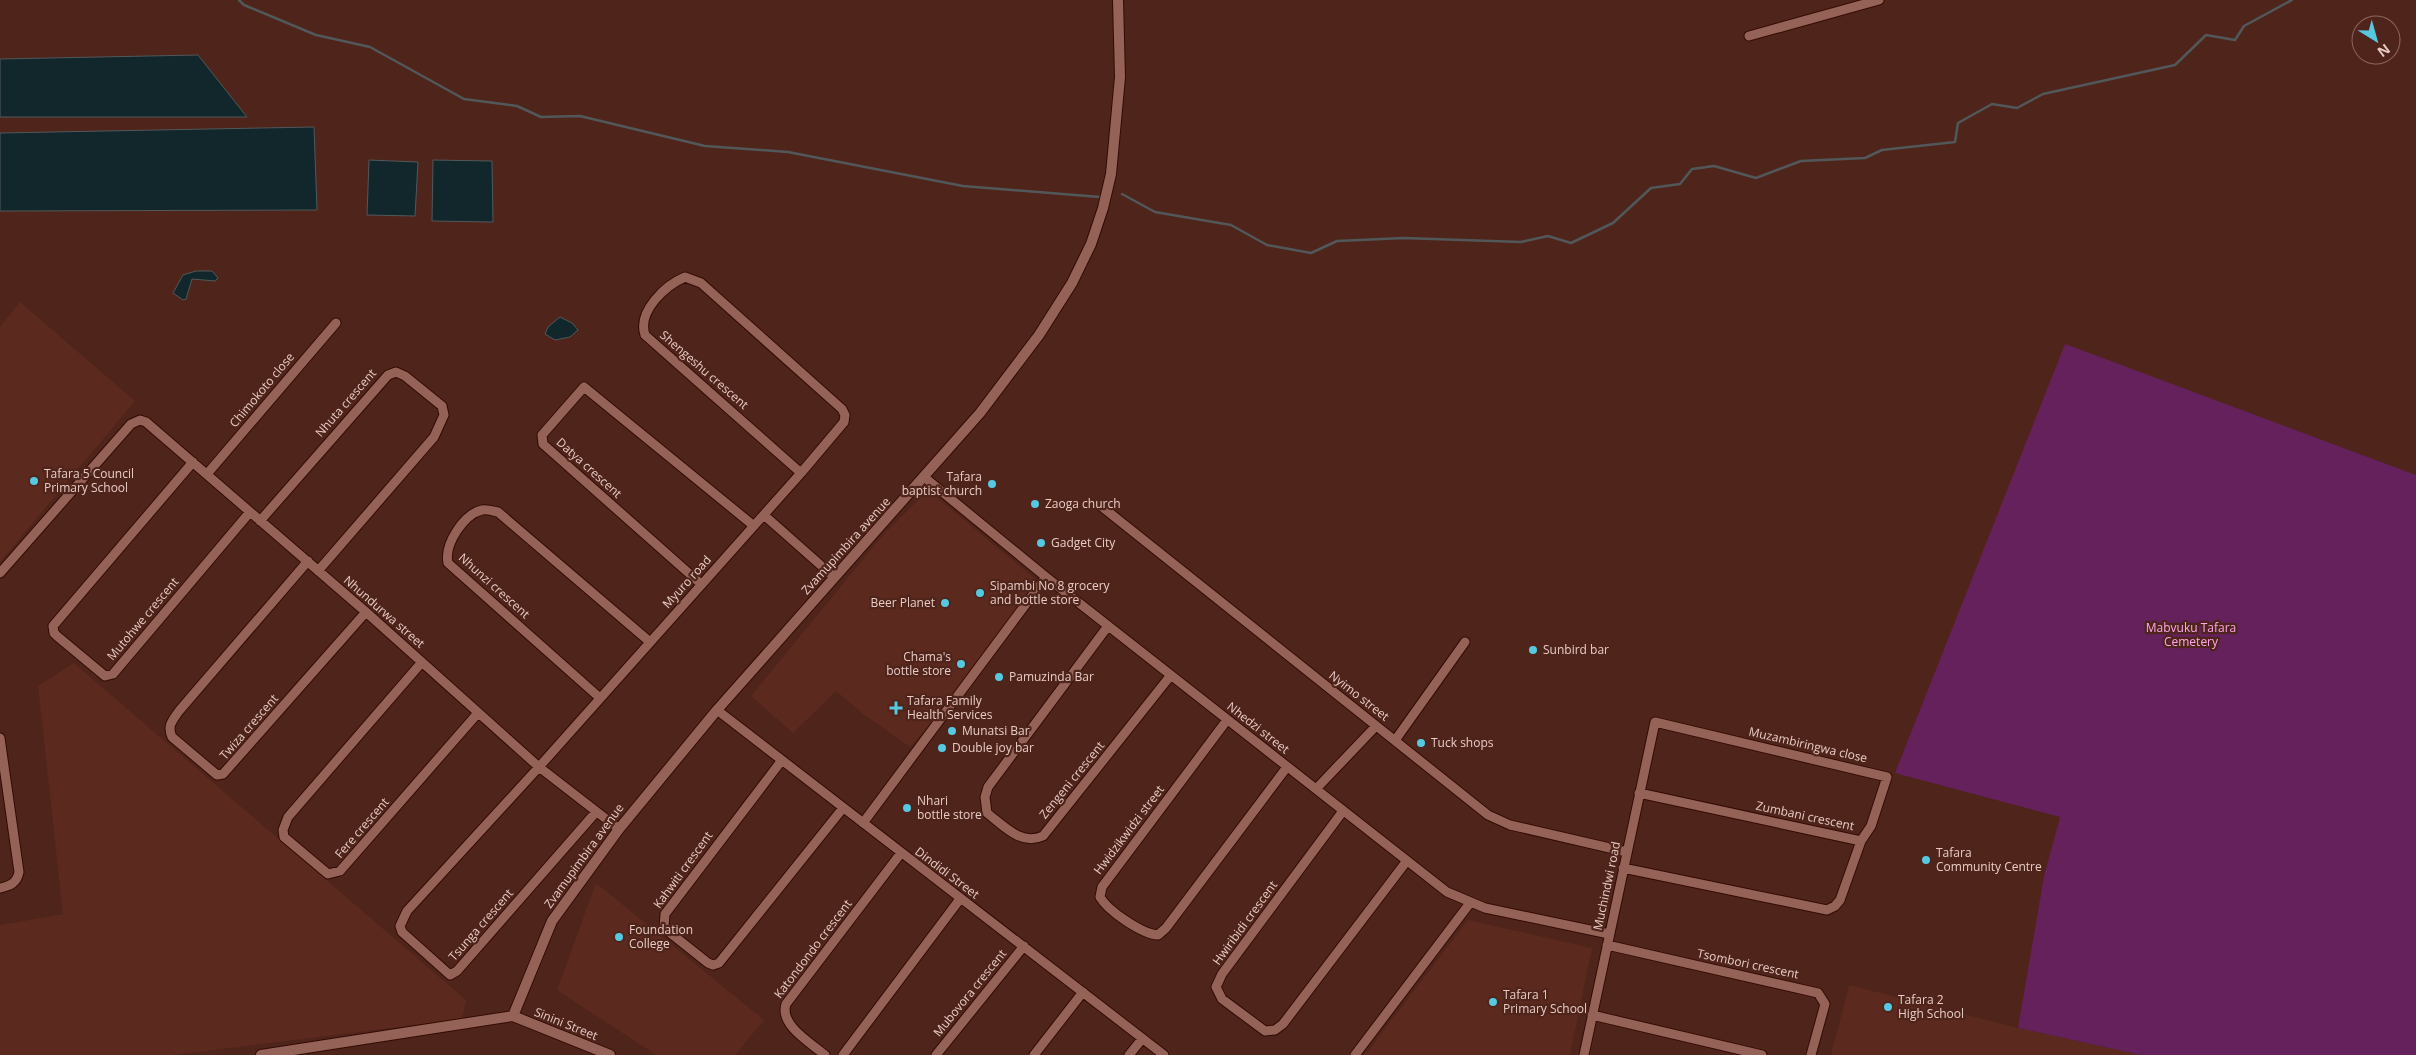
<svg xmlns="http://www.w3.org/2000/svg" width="2416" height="1055" font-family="'Open Sans',sans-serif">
<rect width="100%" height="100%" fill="#4f241b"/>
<path fill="#5b291d" d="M20 302 135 401 0 562V327Z
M928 490 1040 583 955 696 910 747 862 713 836 691 793 733 751 696 884 534Z
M74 663 466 1000 462 1019 173 1055H0V925L63 914 38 686Z
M596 883 764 1020 735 1055H656L557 990Z
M1468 920 1592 948 1570 1055H1365Z
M1849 985 2018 1028 2141 1055H1831Z"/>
<path fill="#64215b" d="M2065 344 2416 475V1055H2141L2018 1028 2044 876 2060 817 1895 773Z"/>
<path fill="#12272c" stroke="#52585a" d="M198 55 247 117H0V59Z
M314 127 317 210 0 211V133Z
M369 160 418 162 415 216 367 215Z
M433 160 492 161 493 222 432 221Z
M196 271H212L218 278 215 281 192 279 186 299 183 300 173 293 183 275Z
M560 317 572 323 578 330 570 337 555 340 545 334 548 327Z"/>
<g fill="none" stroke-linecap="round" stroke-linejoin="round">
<path stroke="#52585a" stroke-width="2.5" d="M239 0 244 5 316 35 370 47 464 99 517 106 541 117 580 116 705 146 788 152 963 186 1100 197
M1122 194 1155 212 1231 225 1267 245 1311 253 1337 241 1404 238 1521 242 1548 236 1571 243 1613 223 1651 188 1680 184 1692 169 1714 166 1756 178 1801 161 1865 158 1882 150 1955 142 1958 123 1992 104 2017 108 2043 94 2175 65 2206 35 2235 40 2244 26 2292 0"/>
<defs>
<path id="minor" d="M1749 36 1879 0
M193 462 53 626 54 633 57 636 105 676 113 674 250 512
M207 474 336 323
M924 477 1046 577 1447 892 1485 908 1609 934
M1101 506 1488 815 1510 825 1627 852
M764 515 834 577
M260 521 388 375 396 372 405 376 442 406 444 415 434 437 318 571
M308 561 179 711C172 721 167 726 172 737L217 775 223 774 366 612
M0 573 131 424 140 420 146 422 366 612 539 767 619 829
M701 584 543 444 542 435 584 387 754 526
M1108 626 988 787 985 797 987 813C1004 826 1021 846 1043 836L1171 675
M422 662 288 817 283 830 284 837 328 874 340 871 478 713
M600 698 448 563C444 544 464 514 482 510 487 509 493 511 498 512L650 642
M717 710 1164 1055
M1227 720 1102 887 1100 897C1108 911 1142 934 1158 935L1166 928 1287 767
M0 738 19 872C17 883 10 886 0 888
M1396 739 1465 642
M782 760 665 914 664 928 708 963 713 965 719 963 843 808
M1316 789 1376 726
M1343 811 1222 974 1216 987 1222 999 1265 1031 1275 1030 1283 1024 1406 862
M596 812 457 971 450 975 402 932 400 926 407 911 539 767 801 473 844 422 845 415 842 409 701 283 685 277C666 285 637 311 645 335L801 473
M863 823 1046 577
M1623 868 1827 910 1835 906 1840 900 1861 841 1639 793
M1607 945 1818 993 1825 1004 1811 1055
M1592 1015 1762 1055
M825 1055C811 1043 779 1025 786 1004L901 853
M843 1055 960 899
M936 1055 1024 946
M1034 1055 1083 992
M1129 1055 1142 1039
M1355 1055 1470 903
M1584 1055 1655 722 1887 777 1871 826 1861 841"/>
<path id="tertiary" d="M513 1016 552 921 619 829 717 710 980 413 1039 335 1072 283 1091 244 1103 208 1111 174 1120 77 1118 0
M513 1016 610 1055
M261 1055 513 1016"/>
</defs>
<use href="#minor" stroke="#330b04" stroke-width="11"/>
<use href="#tertiary" stroke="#330b04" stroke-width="12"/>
<use href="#minor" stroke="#946257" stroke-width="9"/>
<use href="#tertiary" stroke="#946257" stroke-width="10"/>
</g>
<g fill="#56c9e1" stroke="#4f241b" stroke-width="2">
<circle cx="34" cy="481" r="5"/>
<circle cx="992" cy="484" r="5"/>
<circle cx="1035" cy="504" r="5"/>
<circle cx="1041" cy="543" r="5"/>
<circle cx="980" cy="593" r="5"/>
<circle cx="945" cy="603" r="5"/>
<circle cx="1533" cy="650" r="5"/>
<circle cx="961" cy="664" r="5"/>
<circle cx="999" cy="677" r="5"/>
<path d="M893.5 700.5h5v5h5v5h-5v5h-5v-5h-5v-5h5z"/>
<circle cx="952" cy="731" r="5"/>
<circle cx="1421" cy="743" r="5"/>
<circle cx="942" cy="748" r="5"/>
<circle cx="907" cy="808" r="5"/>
<circle cx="1926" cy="860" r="5"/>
<circle cx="619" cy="937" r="5"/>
<circle cx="1493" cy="1002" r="5"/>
<circle cx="1888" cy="1007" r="5"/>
</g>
<g text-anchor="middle" stroke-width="4.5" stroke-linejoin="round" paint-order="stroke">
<g font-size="12" fill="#e8cbc5" stroke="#4f241b">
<text transform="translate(704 370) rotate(41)" y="4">Shengeshu crescent</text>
<text transform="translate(262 390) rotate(-50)" y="4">Chimokoto close</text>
<text transform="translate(346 403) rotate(-49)" y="4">Nhuta crescent</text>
<text transform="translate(589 468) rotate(42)" y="4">Datya crescent</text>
<text transform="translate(846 546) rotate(-48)" y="4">Zvamupimbira avenue</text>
<text transform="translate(687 582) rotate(-48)" y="4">Myuro road</text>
<text transform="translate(494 586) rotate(42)" y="4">Nhunzi crescent</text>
<text transform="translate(384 612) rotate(41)" y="4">Nhundurwa street</text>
<text transform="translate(143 619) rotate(-50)" y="4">Mutohwe crescent</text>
<text transform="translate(1359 696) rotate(38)" y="4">Nyimo street</text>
<text transform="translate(249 727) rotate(-49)" y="4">Twiza crescent</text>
<text transform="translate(1258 728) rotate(38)" y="4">Nhedzi street</text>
<text transform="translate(1808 745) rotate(13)" y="4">Muzambiringwa close</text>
<text transform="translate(1072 780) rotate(-51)" y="4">Zengeni crescent</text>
<text transform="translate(1805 816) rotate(12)" y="4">Zumbani crescent</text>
<text transform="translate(362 828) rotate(-49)" y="4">Fere crescent</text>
<text transform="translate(1129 830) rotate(-53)" y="4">Hwidzikwidzi street</text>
<text transform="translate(584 856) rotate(-54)" y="4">Zvamupimbira avenue</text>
<text transform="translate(683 870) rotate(-54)" y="4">Kahwiti crescent</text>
<text transform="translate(947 873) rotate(37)" y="4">Dindidi Street</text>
<text transform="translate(1607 886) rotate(-78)" y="4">Muchindwi road</text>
<text transform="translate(1245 923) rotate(-54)" y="4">Hwiribidi crescent</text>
<text transform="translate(481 925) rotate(-49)" y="4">Tsunga crescent</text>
<text transform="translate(813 949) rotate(-53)" y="4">Katondondo crescent</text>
<text transform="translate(1748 964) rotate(12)" y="4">Tsombori crescent</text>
<text transform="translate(970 993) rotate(-51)" y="4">Mubovora crescent</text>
<text transform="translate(566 1024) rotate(22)" y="4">Sinini Street</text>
</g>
<g font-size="12" fill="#e8cbc5" stroke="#4f241b" text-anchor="start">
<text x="44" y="478">Tafara 5 Council<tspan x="44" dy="14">Primary School</tspan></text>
<text x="982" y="481" text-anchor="end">Tafara<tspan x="982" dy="14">baptist church</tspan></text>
<text x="1045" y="508">Zaoga church</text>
<text x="1051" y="547">Gadget City</text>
<text x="990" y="590">Sipambi No 8 grocery<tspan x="990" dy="14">and bottle store</tspan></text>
<text x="935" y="607" text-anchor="end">Beer Planet</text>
<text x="1543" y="654">Sunbird bar</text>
<text x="951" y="661" text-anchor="end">Chama's<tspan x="951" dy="14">bottle store</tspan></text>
<text x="1009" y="681">Pamuzinda Bar</text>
<text x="907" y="705">Tafara Family<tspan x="907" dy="14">Health Services</tspan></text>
<text x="962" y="735">Munatsi Bar</text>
<text x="1431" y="747">Tuck shops</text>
<text x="952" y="752">Double joy bar</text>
<text x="917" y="805">Nhari<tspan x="917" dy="14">bottle store</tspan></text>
<text x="1936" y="857">Tafara<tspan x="1936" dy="14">Community Centre</tspan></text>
<text x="629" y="934">Foundation<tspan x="629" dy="14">College</tspan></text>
<text x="1503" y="999">Tafara 1<tspan x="1503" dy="14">Primary School</tspan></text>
<text x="1898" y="1004">Tafara 2<tspan x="1898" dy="14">High School</tspan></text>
</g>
<g font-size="12" fill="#ffa6ee" stroke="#4f241b">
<text x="2191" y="632">Mabvuku Tafara<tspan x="2191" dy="14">Cemetery</tspan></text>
</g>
</g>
<g transform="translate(2376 40) rotate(143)"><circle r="24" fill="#4f241b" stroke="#8c675f"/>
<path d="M0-4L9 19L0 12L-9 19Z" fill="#56c9e1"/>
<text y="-8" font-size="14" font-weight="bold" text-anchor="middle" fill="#e8cbc5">N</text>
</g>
</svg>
